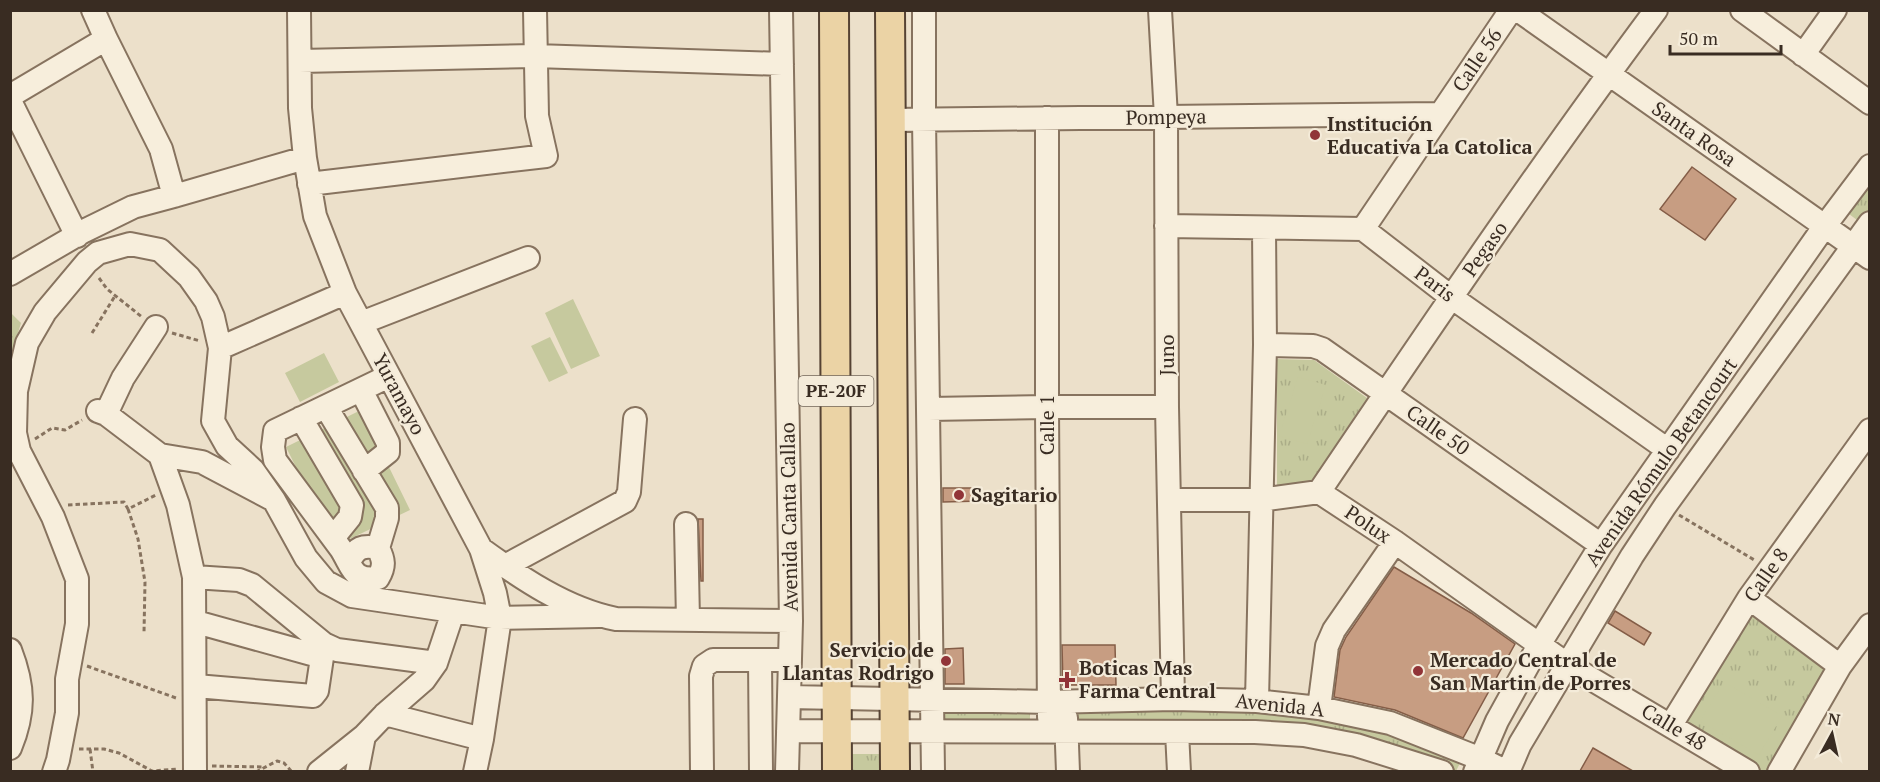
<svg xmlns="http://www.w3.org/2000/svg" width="1880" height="782" font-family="'PT Serif',serif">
<defs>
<pattern id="grass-tufts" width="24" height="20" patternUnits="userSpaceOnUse" patternTransform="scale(1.5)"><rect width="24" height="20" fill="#c6c99e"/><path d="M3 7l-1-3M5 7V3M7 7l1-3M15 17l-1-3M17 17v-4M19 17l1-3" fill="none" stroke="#abad88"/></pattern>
</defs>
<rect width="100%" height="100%" fill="#ece0ca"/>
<path fill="url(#grass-tufts)" d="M1869 186V211L1861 223 1849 214Z
M11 313 21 323 11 356Z
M1277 359 1314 360 1367 398 1311 482 1277 488Z
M1752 608 1834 666 1773 771H1762L1681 722Z
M1252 706 1348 721 1463 757 1456 771 1296 726 1077 724 1076 708Z
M945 708H1030V725H943Z
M847 754H882V771H847Z"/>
<path fill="#c6c99e" d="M573 299 600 356 571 369 545 313Z
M550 337 568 373 549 382 531 346Z
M324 353 339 382 300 402 285 373Z
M1298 377 1326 385 1307 444 1279 436Z
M361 410 410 510 335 546 286 447Z
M1724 682 1782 716 1759 755 1700 721Z"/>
<path fill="#c79d82" stroke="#845d47" stroke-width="1.5" d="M1692 167 1736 199 1705 240 1660 209Z
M943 488H979L980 501 943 502Z
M698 519H703V581H701Z
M1394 567 1471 613 1515 644 1463 738 1395 710 1334 697 1340 650 1346 637Z
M1615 611 1651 633 1644 645 1608 623Z
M1062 645H1115L1116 685H1063Z
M963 648 964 684H945V649Z
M1593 748 1612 759 1633 771H1580Z"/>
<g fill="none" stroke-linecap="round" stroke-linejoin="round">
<defs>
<path id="minor" d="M93 10 106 39 161 149 174 196
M299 10 300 108 305 158 315 216 345 293 481 549 495 593 500 618 482 739 475 772
M781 10 791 621 787 772
M924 10V119L933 772
M1160 10 1166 117 1167 407 1173 699
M1518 10 1870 258
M1742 10 1870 103
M1803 55 1835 10
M300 61 535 56 782 64
M10 96 106 39
M10 101 77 236
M1047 118V407L1049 717
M891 120 1440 114
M309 184 546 156 537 116 535 10
M1166 226 1363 229 1451 297 1668 450
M1363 229 1511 10
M10 274 84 231 133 207 174 196 305 158
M361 323 528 258
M1265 345 1313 346 1322 349 1601 545
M220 348 345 293
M361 390 388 443V452L364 471
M326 407 387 508V518L378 548
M929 409 1047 407H1167
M98 411 106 414 160 455 202 462 270 498
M106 414 123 378 156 327
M301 418 352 505 350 517 333 538
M160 455 178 505 194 577 195 772
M1319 492C1429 329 1539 167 1656 10
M1169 500H1260L1319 492 1395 542 1568 665 1748 772
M686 524 688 620
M481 549C521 578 566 609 616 619L791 621
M349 562C356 547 363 545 378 548 384 560 385 566 378 578 352 581 353 568 341 549L275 460 273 447 275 431 389 376
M505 566 625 501 629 492 635 419
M194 577 239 580 252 585 324 644 337 650 436 663
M1749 598 1840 666
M196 622 322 657
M10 650C24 686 25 712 10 748
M760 660 761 772
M196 686 313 696 317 691 324 644
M789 697 1049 702 1173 699 1257 701 1319 708 1390 723 1481 759 1507 772
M1257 701 1265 345 1264 229
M1319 708 1327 646 1334 630 1395 542
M385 714 482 739
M1066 718 1068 772
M1671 725 1749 598 1870 430
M788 731 1255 732 1304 735 1356 745 1442 772
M1177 732 1179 772
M54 772 58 760 67 713V679L77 624V579L53 517 19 451 15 433 16 391 27 343 45 312 87 262 98 253 130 244 160 250 189 277 206 301 213 317 220 348 213 421 227 446 253 470 274 500 306 558 326 582 352 596 500 618 599 616
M319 772 364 736 385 714 424 680 436 663 453 612
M357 772 364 736
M702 772 701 676 704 666 713 660H790
M1475 772 1497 721 1539 645 1601 545 1824 227 1870 166
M1508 772 1520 744 1632 556 1665 506 1870 223
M1779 772 1840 666 1870 625"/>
<path id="major" d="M834 10 837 772
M890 10 895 772"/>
</defs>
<use href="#minor" stroke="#87735f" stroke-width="26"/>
<use href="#major" stroke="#554233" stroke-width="32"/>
<path stroke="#87735f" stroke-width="3" stroke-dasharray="4.5 3" stroke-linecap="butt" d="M99 278 107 289 142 317
M92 333 115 296
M172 333 200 341
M35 439 52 428 65 430 82 420
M68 505 124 502 128 509 156 495
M128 509 138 539 145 582 144 633
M1679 515 1756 561
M87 666 176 698
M79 749H104L119 753 152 771 178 769
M90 749 93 772
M212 766 264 767
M256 772 277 761 284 763 292 772"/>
<use href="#minor" stroke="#f7eedc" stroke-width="22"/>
<use href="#major" stroke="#ebd3a5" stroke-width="28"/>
</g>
<g fill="#913437" stroke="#f4ebd9" stroke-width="2">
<circle cx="1315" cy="135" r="6"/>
<circle cx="959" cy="495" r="6"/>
<circle cx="946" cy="661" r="6"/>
<circle cx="1418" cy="671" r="6"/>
<path d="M1064 671h6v6h6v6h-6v6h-6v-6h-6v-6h6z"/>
</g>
<g text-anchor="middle" stroke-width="4.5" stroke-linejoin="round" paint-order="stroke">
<rect fill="#f4ebd9" stroke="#716559" stroke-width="1.5" x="798.5" y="376" width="75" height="30" rx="4.5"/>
<g font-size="18" font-weight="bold" fill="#392c22">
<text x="836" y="397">PE-20F</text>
</g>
<g font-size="20" fill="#392c22" stroke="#f4ebd9">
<text transform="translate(1477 60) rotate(-56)" y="7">Calle 56</text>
<text transform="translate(1166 117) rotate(-1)" y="7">Pompeya</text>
<text transform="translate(1694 134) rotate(35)" y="7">Santa Rosa</text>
<text transform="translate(1485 249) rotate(-55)" y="7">Pegaso</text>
<text transform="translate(1435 284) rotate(37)" y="7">Paris</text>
<text transform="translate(1167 355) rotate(-90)" y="7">Juno</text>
<text transform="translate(399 394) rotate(62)" y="7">Yuramayo</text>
<text transform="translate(1047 425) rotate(-90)" y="7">Calle 1</text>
<text transform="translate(1438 430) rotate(35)" y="7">Calle 50</text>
<text transform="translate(1661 462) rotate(-55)" y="7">Avenida Rómulo Betancourt</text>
<text transform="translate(789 517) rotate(-91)" y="7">Avenida Canta Callao</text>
<text transform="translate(1368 524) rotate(34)" y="7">Polux</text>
<text transform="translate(1766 575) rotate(-55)" y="7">Calle 8</text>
<text transform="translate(1280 705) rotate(6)" y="7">Avenida A</text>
<text transform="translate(1674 727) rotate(31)" y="7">Calle 48</text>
</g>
<g font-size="20" font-weight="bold" fill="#392c22" stroke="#f4ebd9" text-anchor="start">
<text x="1327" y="131">Institución<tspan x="1327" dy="23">Educativa La Catolica</tspan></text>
<text x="971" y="502">Sagitario</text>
<text x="934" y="657" text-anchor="end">Servicio de<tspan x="934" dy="23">Llantas Rodrigo</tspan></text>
<text x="1430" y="667">Mercado Central de<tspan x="1430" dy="23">San Martin de Porres</tspan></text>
<text x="1079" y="675">Boticas Mas<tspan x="1079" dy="23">Farma Central</tspan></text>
</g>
</g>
<rect width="1880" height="782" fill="none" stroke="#392c22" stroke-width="24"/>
<g transform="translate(1832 734) rotate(8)" stroke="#f4ebd9" stroke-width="4.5" paint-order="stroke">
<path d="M0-4.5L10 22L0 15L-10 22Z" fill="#392c22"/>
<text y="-9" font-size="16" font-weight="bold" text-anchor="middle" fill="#392c22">N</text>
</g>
<path d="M1670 45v9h111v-9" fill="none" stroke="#392c22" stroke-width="3"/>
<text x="1679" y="45" font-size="18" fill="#392c22" stroke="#f4ebd9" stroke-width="4.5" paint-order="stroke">50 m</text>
</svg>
